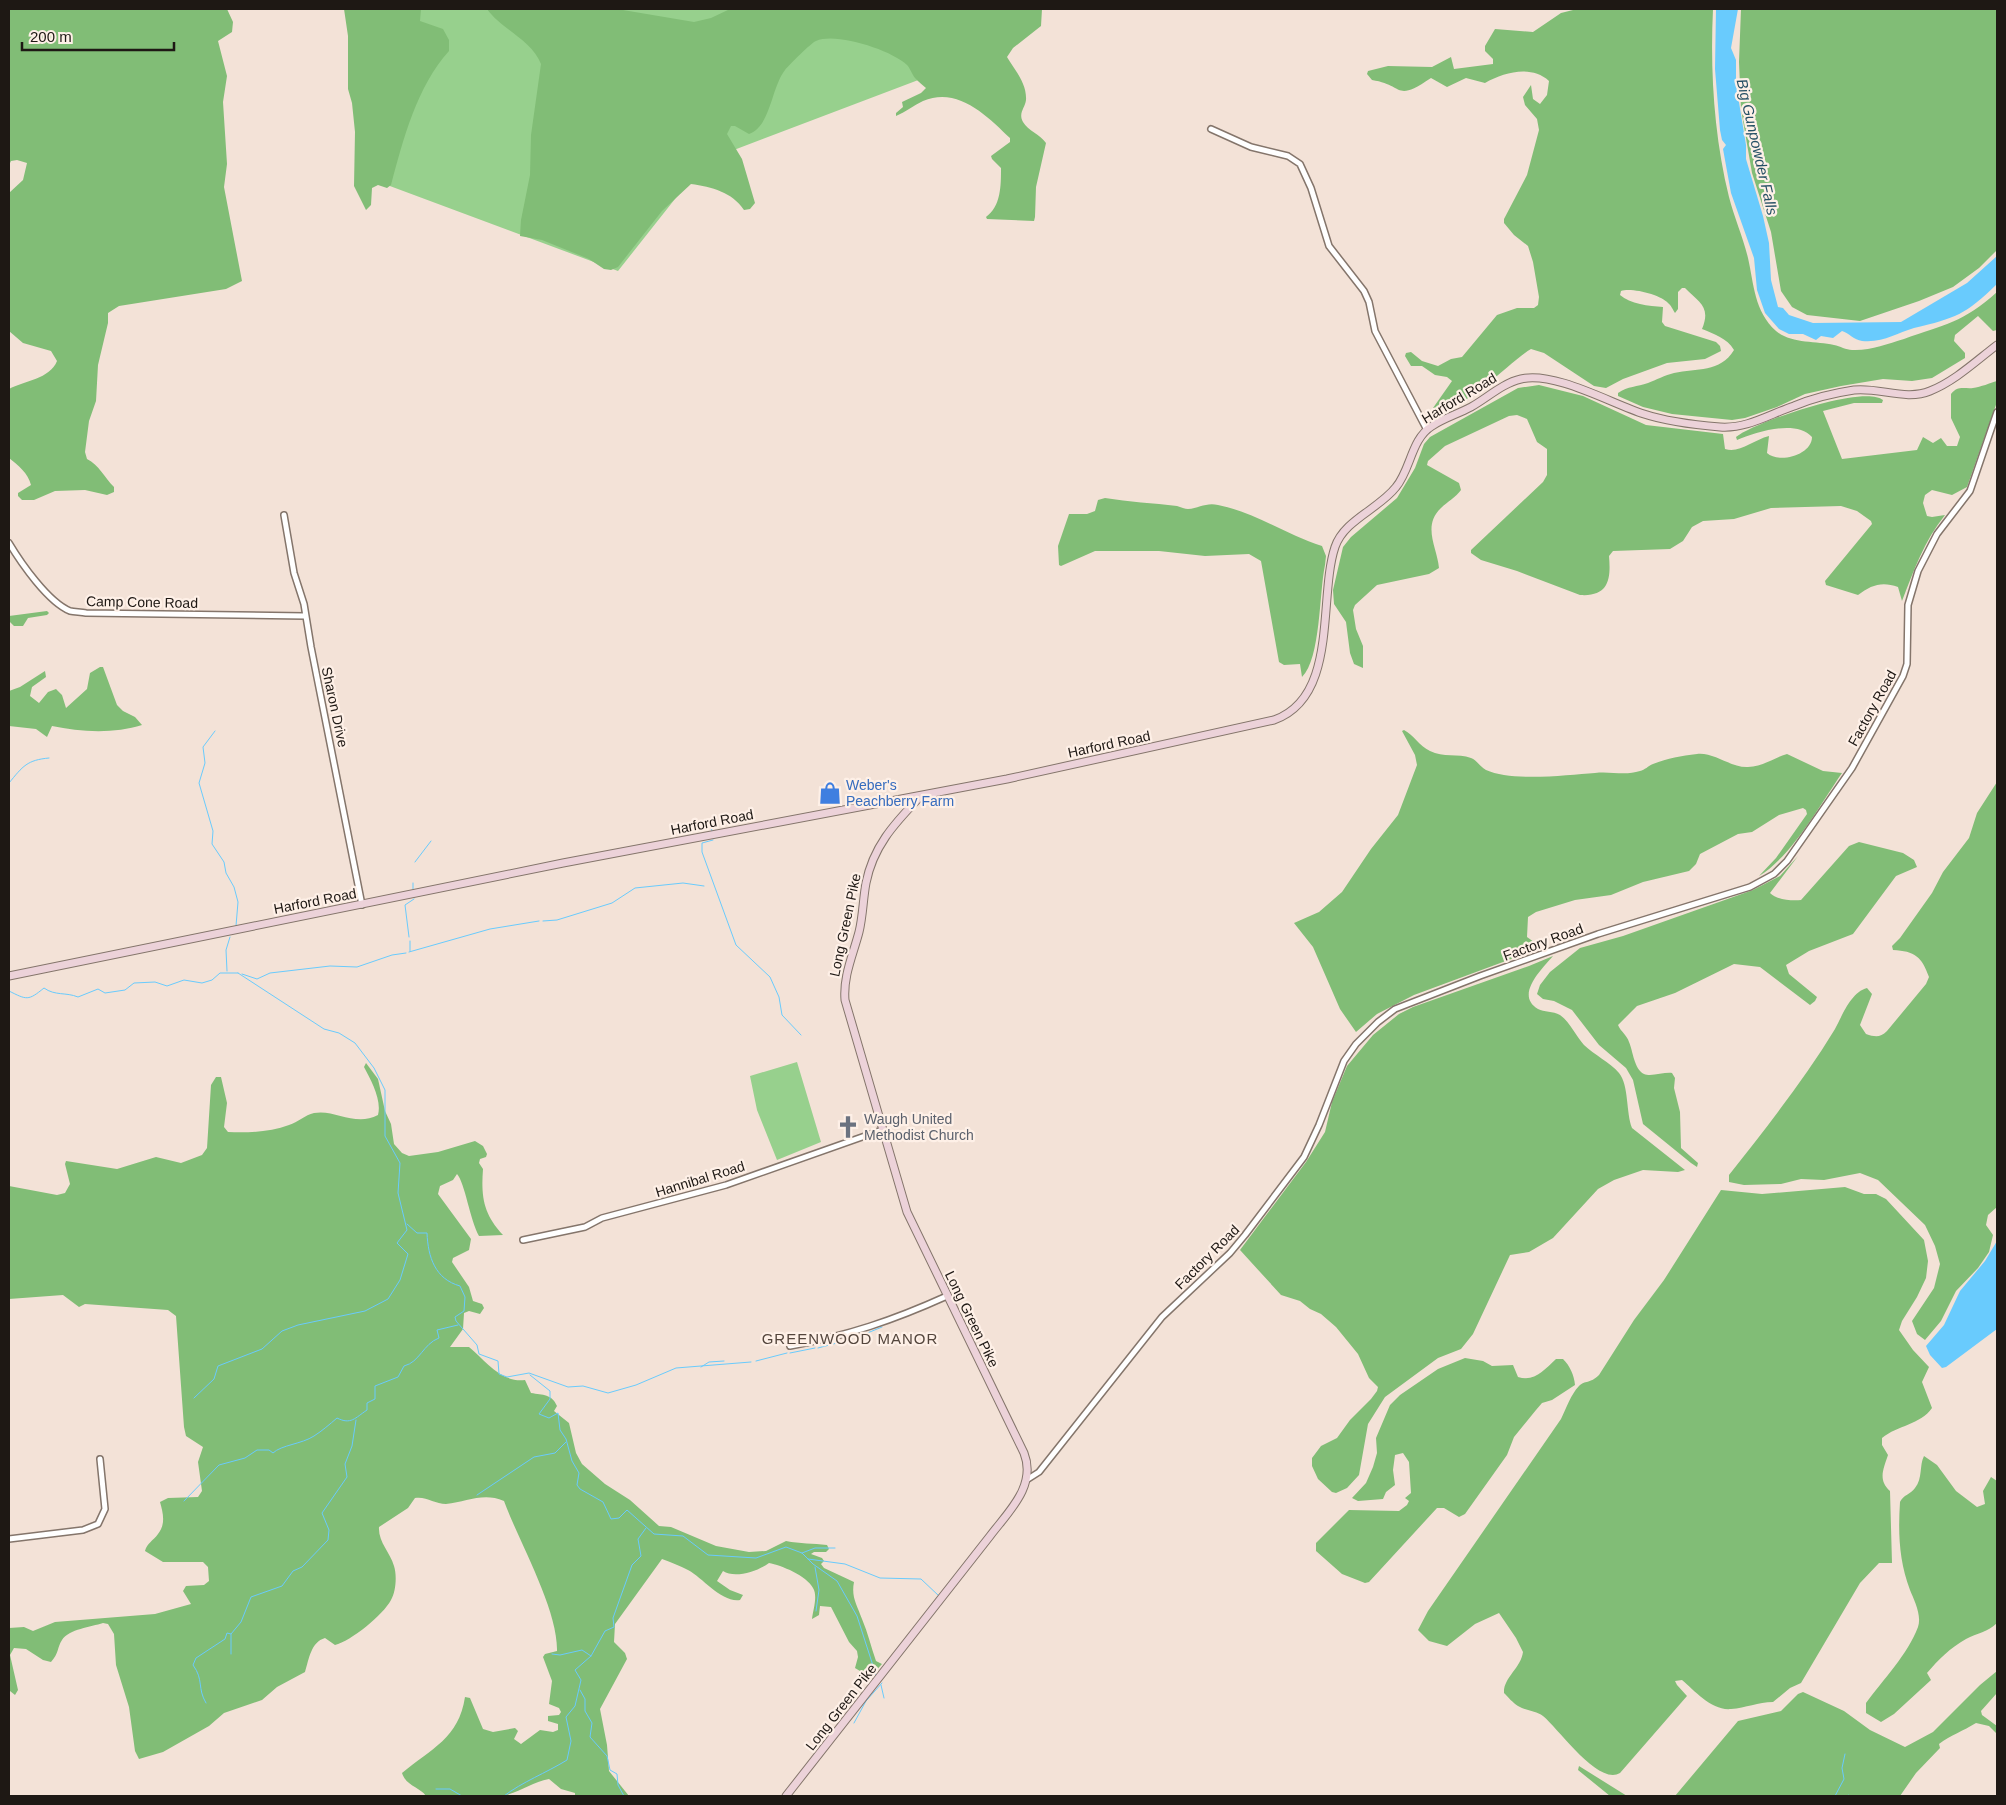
<svg xmlns="http://www.w3.org/2000/svg" width="2006" height="1805" font-family="Arial,sans-serif">
<rect width="100%" height="100%" fill="#f3e2d7"/>
<path fill="#97d08d" d="M351 9H900L979 57 705 161 618 271 363 176Z
M797 1062 821 1142 777 1160 757 1110 750 1076Z"/>
<path fill="#81bd76" d="M9 9H227L233 22 232 32 218 41 227 76 223 102 227 164 224 187 242 281 226 289 119 306 108 313V323L98 365 96 401 89 421 85 452 87 459C99 465 104 477 114 487V492L107 495 85 490 55 491 34 500H22L18 496V493L31 485C28 473 18 465 9 458V389C24 381 50 379 57 361L51 351 23 343 9 331V193L23 180 27 163 17 160 11 161 9 165Z
M344 9H421L420 21 443 29 449 40V51C417 86 403 140 391 185L387 188 378 185 372 188 371 205 366 210 354 186 355 132 352 103 348 89V36Z
M487 9H617L694 22 711 18 730 9H1042L1041 26 1013 48 1007 57C1015 70 1027 84 1026 100 1025 108 1018 113 1023 122 1028 131 1040 134 1046 143L1036 187 1035 217 1034 221 987 219 986 217C1001 206 1001 186 1001 168L992 159 991 156 1010 142V138C987 116 958 86 923 101 914 105 906 112 896 116V113L903 107 902 102 921 93 926 88C922 85 918 81 915 78 912 74 910 68 907 65 891 50 836 32 816 41 811 43 789 65 785 70 771 88 771 126 749 134L735 126H731L727 134 742 159 755 203 750 209 744 210C732 192 712 187 691 184L662 211 618 267 611 270 604 269 589 259 542 240 520 236 521 220 530 175 531 135 541 64C532 40 501 29 487 9Z
M1577 9H1713C1710 71 1714 136 1729 197 1734 217 1743 237 1748 258 1754 284 1754 311 1776 331 1791 344 1816 341 1834 345 1840 346 1846 350 1852 350 1870 351 1887 344 1904 339 1945 324 1963 323 1997 292V330L1993 331 1978 316 1955 335 1954 341 1965 353V358L1932 378 1912 381 1883 379 1841 386 1805 394 1777 407 1745 418 1732 420 1672 414 1643 407 1618 396V393C1628 386 1637 387 1648 383 1656 380 1665 375 1674 373 1697 368 1720 373 1734 350 1727 338 1714 334 1702 329 1711 307 1700 303 1685 288H1682L1678 292V309L1675 313C1673 310 1671 305 1668 303 1662 295 1631 287 1621 291L1620 295C1630 304 1649 306 1663 307L1662 322 1665 326 1716 342 1720 346 1721 351 1705 359 1667 363 1623 379 1606 388 1594 386 1544 353 1531 349C1508 362 1461 417 1433 408L1452 381 1447 377 1435 375 1422 366H1411L1405 356 1406 353 1411 352 1422 361 1438 366 1451 359 1462 357 1497 315 1517 308H1534L1538 305 1539 297 1533 262 1528 246 1514 235 1504 223V219L1527 175 1539 130 1537 119 1525 105 1523 97 1531 85 1533 99 1540 104 1547 95 1549 81C1531 65 1505 72 1485 83L1466 78 1447 87 1431 78C1394 103 1405 85 1372 80L1367 74 1368 71 1388 66 1432 67 1451 57 1454 69 1493 64V59L1485 51V46L1495 29 1533 32 1561 13Z
M1741 9H1997V250L1979 268 1953 287 1919 301 1860 321 1807 315 1792 307 1781 291 1771 232 1752 173 1741 109 1739 62Z
M1997 381V402L1967 487 1952 495 1932 490 1925 495 1923 503 1927 516 1932 517 1945 515C1924 541 1914 570 1902 601L1898 587C1882 581 1871 585 1858 595L1826 585 1825 581 1872 524 1871 521 1857 511 1841 506 1771 508 1734 519 1703 521 1692 527 1683 541 1670 549 1613 551 1609 556C1611 579 1609 597 1580 595L1517 571 1481 560 1471 553V550L1543 482 1547 475V449L1537 442 1527 419 1517 415 1509 416 1445 446 1428 461 1427 465 1459 483 1461 490C1456 497 1447 502 1441 508 1422 526 1437 547 1439 568L1429 574 1377 585 1355 605 1353 610 1356 629 1363 646V668L1354 664 1350 653 1346 622 1334 604 1333 590 1343 547 1351 537 1397 498 1415 468 1424 444 1430 437 1518 388 1539 385 1583 396 1646 425 1723 434 1725 449C1739 454 1753 440 1769 436L1767 453C1779 464 1812 455 1812 437 1796 419 1756 432 1737 440L1736 437C1755 422 1864 384 1883 400L1882 403H1854L1823 411 1842 459 1917 450 1923 437 1933 443 1941 438 1947 446H1957L1960 437 1951 418V394C1958 385 1964 389 1973 388 1981 387 1990 383 1997 381Z
M1105 498C1129 502 1153 503 1177 506 1181 507 1185 509 1188 509 1199 508 1207 502 1218 505 1255 512 1286 535 1322 546L1326 556 1325 565C1319 593 1321 658 1302 677L1300 664 1284 665 1279 662 1261 561 1249 554 1205 556 1159 551H1095L1061 566 1059 565 1058 546 1069 514H1087L1095 511 1098 500Z
M47 611 49 613 47 615 28 618 23 626H14L9 621V616Z
M100 667H103L117 705 123 711 135 717 142 725C114 734 80 732 52 726L47 737 36 729 9 726V691L20 687 45 671 46 677 32 687 30 696 39 703 48 692 56 689 62 695 66 708 87 689 90 673Z
M1404 730C1414 735 1419 746 1430 751 1443 758 1458 753 1471 758 1477 760 1480 767 1486 770 1512 782 1567 775 1595 773 1610 771 1625 776 1640 771 1645 770 1648 766 1653 764 1668 758 1681 756 1697 754 1714 752 1731 768 1748 767 1762 767 1773 758 1787 754L1823 771 1842 773C1819 806 1793 855 1759 876L1776 858 1807 814 1806 810 1803 808 1779 815 1752 832 1738 834 1700 854 1696 864 1689 871 1643 882 1611 895 1575 900 1536 912 1528 917 1527 937 1538 945V949L1414 995 1377 1014 1356 1032 1340 1009 1313 947 1294 923 1319 912 1342 892 1371 849 1398 815 1417 765 1415 755 1402 731Z
M1997 782V1207L1988 1215 1986 1225 1993 1235 1989 1252 1978 1268 1956 1291 1941 1321 1925 1340 1917 1334 1912 1321 1934 1288 1940 1264 1935 1246 1925 1225 1878 1180 1860 1173 1824 1180 1801 1179 1781 1184 1744 1185 1729 1182V1175C1766 1128 1804 1080 1835 1029 1842 1016 1851 992 1867 988L1872 994 1860 1025 1866 1034C1875 1037 1880 1038 1887 1031L1926 984 1929 977C1922 957 1915 951 1893 950L1892 946 1900 938 1932 893 1943 872 1969 838 1977 813Z
M1859 842 1903 853 1914 860 1917 867 1896 876 1853 934 1809 951 1786 965 1789 974 1817 997 1815 1001 1810 1005 1760 967 1734 964 1675 993 1637 1006 1618 1025C1621 1032 1627 1035 1629 1042 1633 1051 1634 1069 1644 1074 1651 1077 1664 1072 1672 1073L1675 1078 1674 1088 1680 1112 1681 1148 1698 1163 1697 1167 1691 1163 1643 1124 1633 1080 1626 1068 1599 1045 1572 1010 1554 1001 1543 999 1537 994 1540 985 1550 972 1580 948 1623 936 1753 890 1780 876 1798 856 1770 893C1777 900 1792 901 1801 900L1849 846Z
M1553 956C1543 968 1514 995 1538 1009 1544 1012 1553 1011 1560 1015 1569 1021 1576 1036 1584 1045 1594 1055 1610 1062 1619 1073 1629 1085 1626 1113 1632 1128L1685 1170 1678 1172 1643 1170 1614 1180 1598 1189 1553 1238 1529 1252 1510 1255 1473 1334 1461 1349 1438 1358 1385 1397 1368 1424 1359 1475 1347 1488 1336 1493 1332 1492 1318 1479 1312 1466V1458L1321 1446 1337 1438 1350 1420 1371 1399 1377 1391 1378 1387 1369 1378 1358 1354 1336 1327 1321 1314 1310 1309 1300 1301 1281 1295 1240 1250 1306 1162 1325 1132 1332 1102 1347 1066 1373 1035 1399 1014 1413 1007 1529 966Z
M366 1063 378 1079 385 1111 391 1124 394 1144 402 1153 409 1156 438 1152 475 1141 483 1146 487 1154 486 1157 480 1159 479 1163 483 1169C481 1196 483 1214 503 1235L479 1236C470 1220 465 1183 457 1174L453 1180 440 1186 438 1194 471 1239 469 1250 453 1258 452 1262 469 1287 473 1301 482 1304 484 1308 480 1314 469 1311 464 1313 463 1329 450 1347H469C486 1361 501 1383 525 1380L531 1393C543 1395 552 1394 557 1406L554 1411 569 1423 576 1453 582 1464 605 1484 630 1500 659 1526 671 1527 716 1546 749 1552 766 1551 786 1541C800 1544 813 1543 827 1545L829 1549 826 1552H814L811 1554 822 1558 824 1561 821 1564 824 1568 854 1582C851 1597 857 1605 862 1619 868 1633 871 1647 876 1661L882 1664 870 1677 855 1668 858 1657 857 1651 849 1642 831 1607 820 1606 819 1615 812 1619C813 1610 818 1596 813 1588 807 1576 781 1565 769 1563 758 1571 735 1579 723 1571L717 1581 730 1590 743 1595 740 1600C722 1603 703 1578 688 1570 680 1566 671 1562 662 1559L615 1624 614 1642 625 1653 627 1659 600 1709 607 1745 609 1771 629 1796H575V1793L561 1789 549 1779C532 1782 519 1793 502 1796H426C420 1787 406 1786 402 1773 431 1749 459 1738 465 1697L470 1698 483 1729 493 1732 515 1728 518 1731 514 1739 521 1744 540 1730 553 1732 558 1730V1724L548 1721V1716L559 1715 561 1712 559 1708 549 1704 552 1681 543 1657 545 1654 557 1651C558 1609 519 1542 504 1501 483 1492 467 1502 446 1504 435 1504 426 1496 415 1498L408 1508 379 1527C378 1542 390 1552 394 1566 397 1575 396 1592 391 1600 383 1615 351 1641 335 1645L325 1638C311 1642 309 1659 305 1672L277 1687 262 1700 224 1713 209 1726 163 1752 139 1759 135 1751 129 1707 116 1665 114 1634 108 1624 103 1623C91 1627 69 1629 62 1640 57 1648 59 1653 51 1662L43 1660 26 1649 14 1648 10 1655 18 1690 15 1695 10 1691 9 1628 24 1627 33 1631 55 1622 155 1614 191 1604 183 1591 186 1586 204 1585 209 1581 208 1567 203 1562H163L145 1551C147 1543 153 1541 158 1534 166 1524 163 1513 160 1502L168 1498 198 1497 202 1491 198 1462 203 1447 186 1436 184 1427 176 1316 168 1310 85 1304 79 1307 63 1295 9 1299V1186L57 1195 65 1193 70 1184 65 1164 66 1161 117 1169 156 1157 181 1163 202 1155 207 1148 211 1085 216 1077H221L227 1103 224 1127 228 1132C248 1133 270 1132 289 1125 298 1122 305 1115 314 1113 335 1109 355 1127 378 1115 382 1100 371 1080 364 1067Z
M1845 1187 1864 1194H1876L1886 1199 1924 1240 1928 1261 1926 1278 1917 1297 1902 1321 1899 1330 1913 1350 1929 1367 1922 1382 1932 1408C1920 1425 1898 1425 1882 1438V1445L1888 1455C1883 1470 1878 1480 1890 1491L1892 1563H1879L1860 1583 1801 1683 1790 1688 1773 1702C1758 1702 1746 1708 1731 1709 1712 1711 1695 1691 1682 1680L1675 1681 1677 1685 1687 1696 1620 1773C1598 1786 1559 1729 1543 1716 1536 1711 1526 1711 1518 1706 1513 1703 1508 1697 1504 1693 1503 1678 1521 1668 1523 1652L1516 1638 1499 1613 1475 1624 1447 1646 1429 1641 1418 1630 1428 1611 1561 1419C1566 1409 1571 1394 1579 1386 1585 1380 1590 1384 1599 1375L1634 1320 1664 1280 1721 1190 1762 1194Z
M1465 1358 1483 1361 1492 1366 1513 1365 1518 1377C1535 1382 1544 1370 1556 1359H1563C1570 1366 1574 1375 1575 1385L1552 1400 1542 1403 1536 1410 1514 1437 1507 1455 1465 1514 1459 1517 1444 1508H1437L1369 1582 1365 1583 1342 1574 1316 1551V1543L1349 1510 1399 1511 1407 1505 1409 1501 1405 1498 1411 1493 1409 1462 1403 1453 1395 1455 1393 1470 1395 1485 1386 1492 1383 1499 1358 1501 1352 1498 1366 1483 1373 1467 1377 1453 1376 1438 1390 1405 1400 1395 1438 1369Z
M1924 1456 1937 1465 1956 1491 1977 1507 1985 1504 1983 1491 1991 1477 1997 1481V1623C1988 1632 1977 1633 1966 1639 1950 1648 1939 1659 1927 1673L1931 1680 1894 1714 1881 1722 1866 1713V1703C1883 1680 1908 1654 1918 1627 1922 1615 1914 1600 1910 1590 1899 1561 1898 1533 1900 1502 1903 1495 1911 1494 1915 1488 1923 1478 1919 1466 1924 1456Z
M1997 1671V1693L1981 1711 1982 1715 1997 1726V1734L1989 1726 1976 1723C1963 1731 1951 1735 1939 1744L1940 1748 1916 1773 1900 1796H1675L1738 1721 1781 1711 1798 1694 1803 1692 1844 1711 1870 1730 1905 1747 1933 1732 1980 1685Z
M1579 1766 1627 1796H1610L1578 1770Z"/>
<path fill="#69cbfd" d="M1716 9H1738L1731 48 1736 60V84L1746 145V159L1763 216 1769 243 1771 280 1778 307 1783 308 1789 315 1813 323 1901 322 1967 283 1997 256V284C1965 315 1956 318 1914 328 1896 333 1884 343 1862 341 1854 340 1849 333 1842 331L1833 338 1821 336 1816 340 1803 334H1789L1779 329 1765 313 1757 290 1754 258 1731 193 1723 149 1726 145 1722 140 1720 130 1715 69Z
M1997 1241V1329L1946 1367 1942 1368 1930 1355 1926 1346 1944 1325 1960 1291 1985 1261Z"/>
<g fill="none" stroke-linecap="round" stroke-linejoin="round">
<path stroke="#69cbfd" stroke-width="1" d="M215 731 203 747 205 763 199 783 213 831 212 844 224 862 226 873 234 887 238 902 236 926
M9 783C23 766 27 760 49 758
M711 827 712 831
M713 840 702 843V852L736 945 770 977 779 997 782 1015 801 1035
M415 862 431 841
M413 883V889
M543 921 557 920 612 903 635 888 683 883 704 886
M409 937 405 905 414 899
M410 941V951
M409 952 490 929 539 921
M227 971 226 950 230 937
M242 974 257 979 270 973 330 966 357 967 392 955 406 953
M9 991C27 1000 28 1001 44 988 55 996 66 992 78 997L98 989 105 993 125 990 134 983 155 982 167 986 184 980 202 983 212 980 220 973H238
M407 1224 417 1233H427C428 1257 435 1279 460 1286L465 1297 464 1311 455 1317 456 1321 477 1345 479 1354 498 1361 499 1374 507 1377 529 1373 568 1387 583 1386 608 1393 636 1385 676 1368 751 1362
M860 1336 882 1327
M818 1348 852 1339
M790 1353 815 1348
M756 1361 787 1353
M701 1367 709 1362 724 1361
M530 1375 550 1391V1399L539 1414 549 1418 558 1413 560 1430 566 1439 572 1461 579 1473 577 1485 580 1489 603 1502 611 1519 619 1518 627 1510 654 1534 683 1536 708 1555 756 1558 786 1547 802 1553 813 1564 837 1581 857 1616 876 1675
M194 1398 214 1379 218 1366 262 1349 282 1331 298 1325 365 1311 388 1299 400 1280 408 1254 397 1243 407 1230 398 1193 400 1163 385 1136V1090L374 1068 355 1043 339 1033 324 1029 238 973
M477 1495 534 1457 555 1453 566 1442
M184 1501 219 1465 245 1458 257 1450H269L273 1453C281 1445 302 1444 314 1436 322 1431 330 1424 337 1418 351 1425 355 1418 367 1410V1403L375 1399V1386L398 1377 404 1366C420 1362 423 1344 439 1338L437 1330 458 1325
M802 1553 815 1548H835
M808 1559 845 1564 880 1578 921 1579 939 1596
M815 1567 819 1590 816 1611
M231 1634V1654
M552 1654 560 1655 582 1650 591 1656
M881 1685 884 1698
M580 1690 585 1699V1711L592 1723 590 1737 607 1756 610 1770 617 1774 618 1785 624 1796
M206 1703C197 1688 204 1680 193 1665L196 1658 225 1639 227 1633 231 1634 241 1622 251 1597 282 1586 293 1571 302 1567 328 1540 329 1530 322 1513 347 1477 345 1464 352 1446 356 1420
M854 1723 866 1701 882 1683
M436 1789H450L462 1796
M471 1796H481
M504 1796C522 1782 546 1773 567 1760L571 1741 566 1717 575 1706 581 1680 575 1670 591 1656 605 1631 614 1627 613 1618 632 1565 641 1556 638 1539 646 1528
M1835 1796 1844 1779 1842 1768 1845 1754
M1847 1796 1848 1795"/>
<defs>
<path id="street" d="M1211 129 1251 147 1288 156 1300 164 1311 188 1329 246 1364 291 1369 302 1375 331 1427 430
M284 515 294 573 304 604 311 647 362 905
M9 543C21 563 48 602 70 611 75 612 81 612 86 613L305 616
M523 1240 585 1227 602 1218 726 1185 882 1130
M790 1346C847 1336 894 1320 947 1296
M1028 1479 1039 1472 1162 1317 1230 1253 1245 1235 1304 1157 1319 1125 1344 1061 1356 1044 1378 1022 1395 1009 1480 976 1598 934 1750 887 1774 874 1787 861 1852 768 1903 676 1907 664 1908 605 1918 571 1937 534 1970 491 1997 412
M9 1539 83 1530 98 1524 105 1509 100 1459"/>
<path id="secondary" d="M9 976 563 863 1007 779 1274 720C1339 697 1318 598 1335 547 1344 520 1379 509 1396 487 1411 469 1411 439 1432 426 1444 418 1458 414 1471 407 1487 398 1503 383 1521 379 1555 371 1612 404 1644 414 1668 422 1696 425 1720 427 1747 429 1770 414 1794 406 1813 398 1834 393 1854 390 1879 387 1906 401 1930 391 1955 381 1976 361 1997 345
M786 1796 990 1536C1008 1512 1037 1486 1024 1453L907 1212 845 1000C843 976 853 955 859 932 863 916 863 899 866 883 873 847 894 824 918 799V796"/>
</defs>
<use href="#street" stroke="#84756b" stroke-width="8"/>
<use href="#secondary" stroke="#84756b" stroke-width="9"/>
<use href="#street" stroke="#fff" stroke-width="5"/>
<use href="#secondary" stroke="#ecd2d9" stroke-width="7"/>
</g>
<defs>
<symbol id="shop-bare" viewBox="-9 -9 18 18"><path d="M-5-2.5h2.3a2.7 3.5 0 0 1 5.4 0H5L5.5 6h-11ZM-1.5-2.5h3a1.5 2.3 0 0 0-3 0Z" fill="#3f7fe0" stroke="#fef0e7" stroke-width="2.5" paint-order="stroke"/></symbol>
<symbol id="church-bare" viewBox="-9 -9 18 18"><path d="M-1.2-6h2.4v3.5h3.3v2.4h-3.3V6h-2.4V-.1h-3.3v-2.4h3.3Z" fill="#6b7280" stroke="#fef0e7" stroke-width="2.5" paint-order="stroke"/></symbol>
</defs>
<g fill-rule="evenodd">
<use href="#shop-bare" x="814" y="777" width="32" height="32"/>
<use href="#church-bare" x="832" y="1111" width="32" height="32"/>
</g>
<g text-anchor="middle" stroke-width="4.5" stroke-linejoin="round" paint-order="stroke">
<g font-size="14" fill="#1e1814" stroke="#fef0e7">
<text transform="translate(1459 398) rotate(-31)" y="5">Harford Road</text>
<text transform="translate(142 602) rotate(1)" y="5">Camp Cone Road</text>
<text transform="translate(335 707) rotate(78)" y="5">Sharon Drive</text>
<text transform="translate(1872 708) rotate(-61)" y="5">Factory Road</text>
<text transform="translate(1109 744) rotate(-12)" y="5">Harford Road</text>
<text transform="translate(712 822) rotate(-11)" y="5">Harford Road</text>
<text transform="translate(315 901) rotate(-11)" y="5">Harford Road</text>
<text transform="translate(845 925) rotate(-78)" y="5">Long Green Pike</text>
<text transform="translate(1543 942) rotate(-20)" y="5">Factory Road</text>
<text transform="translate(700 1179) rotate(-17)" y="5">Hannibal Road</text>
<text transform="translate(1207 1257) rotate(-45)" y="5">Factory Road</text>
<text transform="translate(972 1319) rotate(64)" y="5">Long Green Pike</text>
<text transform="translate(841 1707) rotate(-52)" y="5">Long Green Pike</text>
</g>
<g font-size="14" fill="#366cbe" stroke="#fef0e7" text-anchor="start">
<text x="846" y="790">Weber's<tspan x="846" dy="16">Peachberry Farm</tspan></text>
</g>
<g font-size="14" fill="#5b616d" stroke="#fef0e7" text-anchor="start">
<text x="864" y="1124">Waugh United<tspan x="864" dy="16">Methodist Church</tspan></text>
</g>
<g font-size="15" font-style="italic" fill="#265065" stroke="#fef0e7">
<text transform="translate(1757 147) rotate(77)" y="5">Big Gunpowder Falls</text>
</g>
<g font-size="15" letter-spacing="1" fill="#54463d" stroke="#fef0e7">
<text x="850" y="1344">GREENWOOD MANOR</text>
</g>
</g>
<rect width="2006" height="1805" fill="none" stroke="#1e1814" stroke-width="20"/>
<path d="M22 42v8h152v-8" fill="none" stroke="#1e1814" stroke-width="2.5"/>
<text x="30" y="42" font-size="15" fill="#1e1814" stroke="#fef0e7" stroke-width="4" paint-order="stroke">200 m</text>
</svg>
